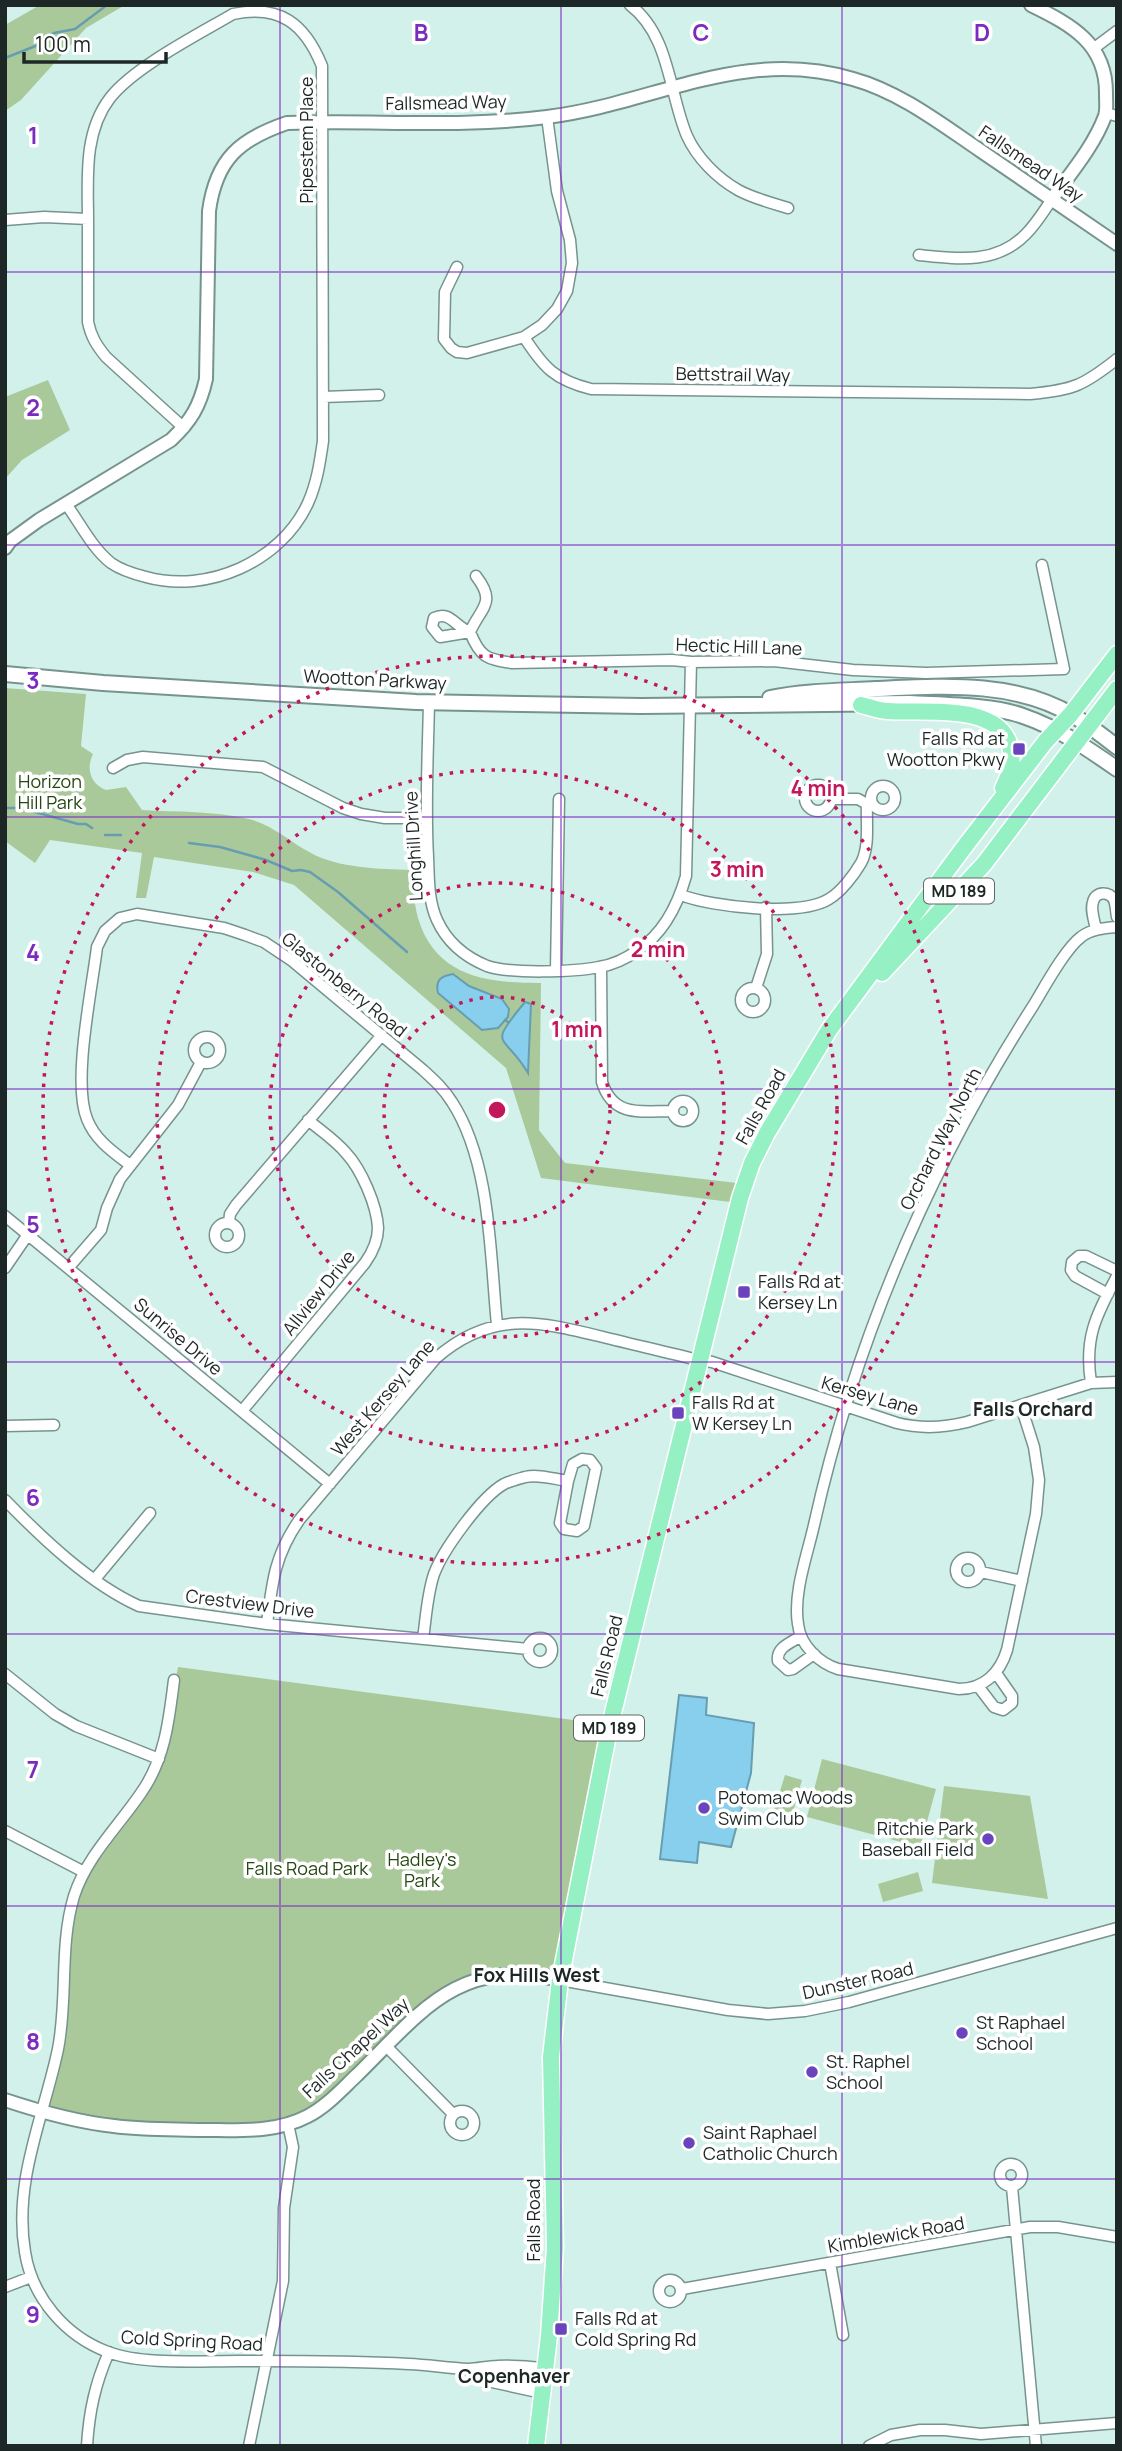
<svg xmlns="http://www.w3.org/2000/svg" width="1122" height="2451" font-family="Manrope,sans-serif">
<rect width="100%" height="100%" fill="#d3f1eb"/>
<path fill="#aac99b" d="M40 5H125L86 28 21 100 5 111V25Z
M48 380 70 430 22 460 5 479V397Z
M5 688 86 694 81 746 93 754C86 769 90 783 106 790L126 787 142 810C177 812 215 811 249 819 273 825 290 842 311 853 338 868 380 869 411 870 413 886 414 903 418 918 436 978 489 983 541 983L539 1130 565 1163 737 1183 730 1202 541 1178 506 1068 294 885 253 872 154 857 146 898H136L142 853 50 840 35 863 5 841Z
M178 1667 610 1725 560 1980 518 1974 441 1996 337 2094 288 2124 173 2129 42 2112 58 2046 75 1894 159 1759Z
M822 1759 936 1789 920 1847 807 1817Z
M785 1775 802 1780 791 1819 773 1814Z
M944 1786 1030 1796 1048 1899 932 1883Z
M918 1872 923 1891 883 1902 878 1884Z"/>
<path fill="#87cfec" stroke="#679db1" stroke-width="2" d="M453 974 469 986 502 999 509 1009 508 1017 498 1028 482 1030 438 993C435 980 441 976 453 974Z
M525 1002 531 1004 528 1073C504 1032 486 1049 525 1002Z
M679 1695 707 1698 706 1715 754 1723 751 1773 731 1847 699 1842 697 1863 660 1859Z"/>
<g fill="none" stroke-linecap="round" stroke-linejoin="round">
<path stroke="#679db1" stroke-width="2.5" d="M5 58 38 45 42 39 54 33 75 29 107 5
M5 808H21L78 824H86L92 828
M105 835H121
M189 843 220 847 266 860 292 871 301 870 310 872 338 892 407 952
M505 1020 508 1022"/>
<defs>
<path id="minor" d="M630 5C670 35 669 94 687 136 697 158 717 178 738 190 752 198 772 203 788 208
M1093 49 1117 31
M1106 113 1117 116
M5 220 44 217 88 219
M919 255C957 259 996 265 1026 234 1036 224 1044 211 1052 199
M457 267 445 292 444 339 451 348 457 352 467 353 524 337 542 325 557 309 567 291 572 263 570 240 557 191 547 117
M524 337C544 368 555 380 591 389L1030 394C1073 390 1083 386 1117 359
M323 397 379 395
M66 504C80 523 92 548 111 563 121 570 134 574 146 577 207 594 281 562 308 503 317 483 320 462 323 441L322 66C305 24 280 4 233 14 199 34 134 67 110 98 83 133 88 180 88 221 88 255 88 289 88 322 91 337 97 346 106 357L184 428
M476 576C497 603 481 607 470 632 455 627 450 610 434 618L432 627 440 637 470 632C480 657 486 659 512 663L672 660 691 662 774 661 853 670 926 673 1064 669 1042 565
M429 702C428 754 425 806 428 857 429 879 428 900 437 920 447 942 465 957 487 966 510 974 574 972 599 967 612 965 627 958 638 950 664 933 678 904 686 876L691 662
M113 768 127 760 143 757 263 767 343 808 361 814 385 818H426
M805 798a13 13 0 1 1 26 0a13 13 0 1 1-26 0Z
M871 798a12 12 0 1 1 24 0a12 12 0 1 1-24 0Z
M681 895C712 907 800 917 829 899 841 892 854 875 861 863 870 847 866 821 867 804L858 799H831
M1096 930C1095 922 1090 910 1093 902 1095 891 1110 891 1114 900 1116 905 1116 912 1117 917
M601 967 602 1082C613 1118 642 1111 672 1111
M556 970 559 799
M741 1000a12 12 0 1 1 24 0a12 12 0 1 1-24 0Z
M756 988 767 954 766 907
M194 1050a13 13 0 1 1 26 0a13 13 0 1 1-26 0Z
M673 1111a10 10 0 1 1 20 0a10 10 0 1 1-20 0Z
M130 1165C113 1152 95 1140 87 1119 72 1082 92 989 97 947L105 931 120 918 137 914 224 928 245 935 264 942 291 960 423 1070C434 1080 444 1089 452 1102 491 1162 490 1255 497 1325
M5 1216 330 1484
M229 1223 230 1214 236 1205 382 1035
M215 1235a12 12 0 1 1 24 0a12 12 0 1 1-24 0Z
M69 1267 101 1230 107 1208 120 1179 178 1105 201 1062
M5 1268 29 1233
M1108 1294 1075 1276 1071 1270 1072 1262 1079 1256H1086L1117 1271
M1091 1383C1084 1337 1096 1316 1117 1276
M1021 1406 1034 1447 1039 1480 1036 1514 1007 1650C1000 1673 984 1689 959 1689L838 1669C819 1663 800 1645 798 1624 793 1593 807 1556 814 1525 855 1341 931 1165 1033 1006 1044 988 1065 949 1081 937 1091 929 1105 928 1117 927
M242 1411 365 1263C372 1253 378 1241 378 1228 377 1205 361 1169 346 1153 335 1140 321 1131 308 1120
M5 1426 54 1425
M5 1500C42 1538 90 1584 139 1606L267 1624 528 1649
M956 1570a12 12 0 1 1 24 0a12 12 0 1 1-24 0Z
M981 1572 1022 1581
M95 1579 150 1513
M267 1624C272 1582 275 1554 300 1519L436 1358C491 1310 538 1321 603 1337 635 1345 667 1352 698 1360L712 1362 897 1423C921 1429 943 1428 967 1422L1091 1383 1117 1382
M801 1636C791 1643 776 1647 778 1661L788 1670 793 1669 814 1654
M528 1650a12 12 0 1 1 24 0a12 12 0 1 1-24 0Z
M423 1639C426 1618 427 1595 434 1574 443 1550 481 1497 504 1484 510 1481 518 1479 525 1477 539 1474 554 1479 568 1481L573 1464 582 1459 590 1460 596 1468 584 1526 577 1531 564 1529 560 1523 568 1481
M5 1674 55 1714 76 1726 159 1759
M174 1680C169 1720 165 1759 141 1793 118 1827 87 1856 74 1896 59 1946 68 1999 58 2049 44 2116 13 2181 25 2252 32 2297 65 2336 108 2352 144 2366 209 2360 249 2361 302 2361 356 2361 409 2364 429 2365 448 2368 468 2369 478 2369 487 2366 497 2366 513 2365 529 2367 545 2368
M978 1686 994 1707 1003 1710 1012 1703V1696L996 1673
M5 1831 84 1872
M560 1980 728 2010 768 2014 805 2011 849 2002 1117 1928
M386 2046 453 2114
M450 2123a12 12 0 1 1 24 0a12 12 0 1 1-24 0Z
M1000 2175a11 11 0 1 1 22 0a11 11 0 1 1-22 0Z
M1012 2187 1036 2446
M830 2263 843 2335
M659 2291a11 11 0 1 1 22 0a11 11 0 1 1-22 0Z
M5 2287 31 2277
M682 2289 1030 2227H1058L1117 2237
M470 2369 492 2382 542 2393
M87 2446C89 2412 95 2384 109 2352
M249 2446 283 2281 284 2208 293 2147 288 2124
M869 2446 891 2435 920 2430H945L981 2434 1117 2423"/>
<path id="tertiary" d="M1031 5C1072 25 1107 44 1106 95 1106 102 1107 110 1105 116 1094 146 1070 174 1052 199
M5 548 10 541 39 520 171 440C191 421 200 406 206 379L209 211C216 159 240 139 287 123 374 120 461 128 547 117 653 104 742 46 853 79 900 92 941 124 981 151 1027 182 1072 213 1117 244
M5 2100C41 2112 76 2122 114 2126 143 2130 174 2129 204 2130 239 2130 276 2133 308 2116 327 2106 341 2090 357 2075 422 2011 458 1957 560 1980"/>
<path id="secondary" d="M5 674 103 683 416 702 641 706 910 703C942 705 994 705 1023 716 1058 728 1087 748 1117 769
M770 698C805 691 840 691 876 689 942 686 1014 680 1074 716 1089 725 1103 736 1117 747"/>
<path id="primary" d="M861 705C870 707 879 711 888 711 923 714 998 702 1010 746 1014 762 1010 774 1003 788
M882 973 984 864 1117 689
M536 2446 549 2336 555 2247 551 2057 560 1980 610 1725 740 1198 752 1163 767 1133 829 1030 962 850 1045 742 1071 714 1117 654"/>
</defs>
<use href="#minor" stroke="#77938d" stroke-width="13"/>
<use href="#tertiary" stroke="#77938d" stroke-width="16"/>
<use href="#secondary" stroke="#77938d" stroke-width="18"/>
<use href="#primary" stroke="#fff" stroke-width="19"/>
<use href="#minor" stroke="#fff" stroke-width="10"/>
<use href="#tertiary" stroke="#fff" stroke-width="12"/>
<use href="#secondary" stroke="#fff" stroke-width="14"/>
<use href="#primary" stroke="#95f1c4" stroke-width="16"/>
</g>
<path fill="none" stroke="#7b2cbf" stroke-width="2" stroke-opacity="0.55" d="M280 5V2446M561 5V2446M842 5V2446M5 272H1117M5 545H1117M5 817H1117M5 1089H1117M5 1362H1117M5 1634H1117M5 1906H1117M5 2179H1117"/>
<g fill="none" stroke="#c2185b" stroke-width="3.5" stroke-dasharray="3.5 7">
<circle cx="497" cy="1110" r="113"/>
<circle cx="497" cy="1110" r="227"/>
<circle cx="497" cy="1110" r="340"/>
<circle cx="497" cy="1110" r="454"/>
</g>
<g fill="#6944bc" stroke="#fff" stroke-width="2.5">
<rect x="1012" y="742" width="14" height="14" rx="3.5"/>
<rect x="737" y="1285" width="14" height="14" rx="3.5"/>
<rect x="671" y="1406" width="14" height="14" rx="3.5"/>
<circle cx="704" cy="1808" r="7"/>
<circle cx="988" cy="1839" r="7"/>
<circle cx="962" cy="2033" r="7"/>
<circle cx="812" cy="2072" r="7"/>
<circle cx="689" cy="2143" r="7"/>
<rect x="554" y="2322" width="14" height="14" rx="3.5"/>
</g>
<g text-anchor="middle" stroke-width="7" stroke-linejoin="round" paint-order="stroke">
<g fill="#fff" stroke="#616867" stroke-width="2">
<rect x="924" y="878.5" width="70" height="25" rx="5"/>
<rect x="574" y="1715.5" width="70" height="25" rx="5"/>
</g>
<g font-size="16" font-weight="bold" fill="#1d2826">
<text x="959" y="897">MD 189</text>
<text x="609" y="1734">MD 189</text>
</g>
<g font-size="18" fill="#1d2826" stroke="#fff">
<text transform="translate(446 103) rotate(-1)" y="6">Fallsmead Way</text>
<text transform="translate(307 140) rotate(-90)" y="6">Pipestem Place</text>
<text transform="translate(1031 164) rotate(34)" y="6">Fallsmead Way</text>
<text transform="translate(733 375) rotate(1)" y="6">Bettstrail Way</text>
<text transform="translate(739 647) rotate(2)" y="6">Hectic Hill Lane</text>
<text transform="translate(375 680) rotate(3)" y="6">Wootton Parkway</text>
<text transform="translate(414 846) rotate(-93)" y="6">Longhill Drive</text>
<text transform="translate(344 985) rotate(39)" y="6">Glastonberry Road</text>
<text transform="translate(761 1107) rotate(-61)" y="6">Falls Road</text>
<text transform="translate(941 1139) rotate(-63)" y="6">Orchard Way North</text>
<text transform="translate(319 1293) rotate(-51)" y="6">Allview Drive</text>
<text transform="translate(178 1337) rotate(40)" y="6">Sunrise Drive</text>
<text transform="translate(870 1396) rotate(16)" y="6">Kersey Lane</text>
<text transform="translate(383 1398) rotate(-49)" y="6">West Kersey Lane</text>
<text transform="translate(250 1604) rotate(7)" y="6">Crestview Drive</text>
<text transform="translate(607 1656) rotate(-76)" y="6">Falls Road</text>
<text transform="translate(858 1981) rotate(-13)" y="6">Dunster Road</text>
<text transform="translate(356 2048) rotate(-43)" y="6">Falls Chapel Way</text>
<text transform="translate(534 2220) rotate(-90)" y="6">Falls Road</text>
<text transform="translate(896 2235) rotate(-10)" y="6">Kimblewick Road</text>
<text transform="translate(192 2341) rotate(3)" y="6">Cold Spring Road</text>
</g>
<g font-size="18" fill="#1d2826" stroke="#fff" text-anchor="start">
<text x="1005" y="745" text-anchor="end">Falls Rd at<tspan x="1005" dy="21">Wootton Pkwy</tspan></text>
<text x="758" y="1288">Falls Rd at<tspan x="758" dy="21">Kersey Ln</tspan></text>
<text x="692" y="1409">Falls Rd at<tspan x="692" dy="21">W Kersey Ln</tspan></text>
<text x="718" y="1804">Potomac Woods<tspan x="718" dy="21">Swim Club</tspan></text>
<text x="974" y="1835" text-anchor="end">Ritchie Park<tspan x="974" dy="21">Baseball Field</tspan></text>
<text x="976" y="2029">St Raphael<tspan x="976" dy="21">School</tspan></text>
<text x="826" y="2068">St. Raphel<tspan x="826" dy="21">School</tspan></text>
<text x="703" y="2139">Saint Raphael<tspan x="703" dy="21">Catholic Church</tspan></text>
<text x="575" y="2325">Falls Rd at<tspan x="575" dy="21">Cold Spring Rd</tspan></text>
</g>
<g font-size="18" fill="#264711" stroke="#fff">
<text x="50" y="788">Horizon<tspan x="50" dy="21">Hill Park</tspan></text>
<text x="422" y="1866">Hadley's<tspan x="422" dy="21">Park</tspan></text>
<text x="307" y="1875">Falls Road Park</text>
</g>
<g font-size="19" font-weight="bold" fill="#1d2826" stroke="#fff">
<text x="1033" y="1416">Falls Orchard</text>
<text x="537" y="1982">Fox Hills West</text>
<text x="514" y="2383">Copenhaver</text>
</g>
</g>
<g font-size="23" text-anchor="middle" font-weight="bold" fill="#7b2cbf" stroke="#fff" stroke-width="7" stroke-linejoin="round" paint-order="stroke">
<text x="421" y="41">B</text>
<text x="701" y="41">C</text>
<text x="982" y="41">D</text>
<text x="33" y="144">1</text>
<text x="33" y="416">2</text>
<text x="33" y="689">3</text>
<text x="33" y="961">4</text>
<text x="33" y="1233">5</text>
<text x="33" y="1506">6</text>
<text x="33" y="1778">7</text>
<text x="33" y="2050">8</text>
<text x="33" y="2323">9</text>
</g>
<circle cx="497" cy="1110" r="10" fill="#c2185b" stroke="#fff" stroke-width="3.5"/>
<g font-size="21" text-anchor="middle" font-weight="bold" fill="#c2185b" stroke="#fff" stroke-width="7" stroke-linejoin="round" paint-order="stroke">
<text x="818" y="796">4 min</text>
<text x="737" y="877">3 min</text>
<text x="658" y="957">2 min</text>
<text x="577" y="1037">1 min</text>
</g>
<rect width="1122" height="2451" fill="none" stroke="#1d2826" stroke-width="14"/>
<path d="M24 52v10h142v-10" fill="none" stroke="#1d2826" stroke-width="3.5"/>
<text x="35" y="52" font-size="21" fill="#1d2826" stroke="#ffffff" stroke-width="5" paint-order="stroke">100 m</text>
</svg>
